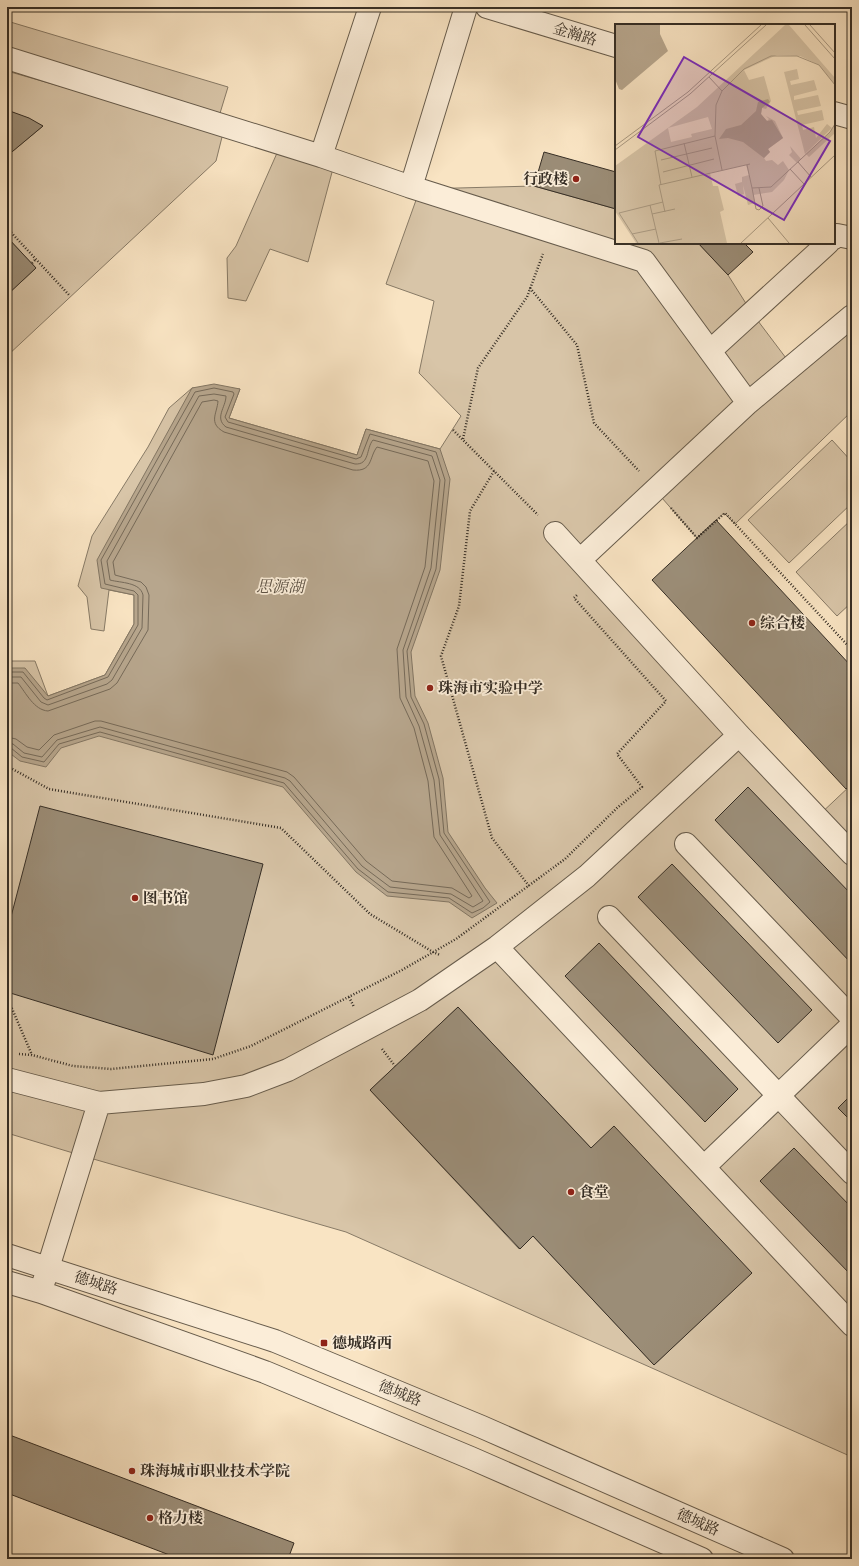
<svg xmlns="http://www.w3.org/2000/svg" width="859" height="1566" font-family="'EB Garamond','Noto Serif SC',serif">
<rect width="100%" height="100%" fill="#f9e4c3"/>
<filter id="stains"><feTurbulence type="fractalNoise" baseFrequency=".005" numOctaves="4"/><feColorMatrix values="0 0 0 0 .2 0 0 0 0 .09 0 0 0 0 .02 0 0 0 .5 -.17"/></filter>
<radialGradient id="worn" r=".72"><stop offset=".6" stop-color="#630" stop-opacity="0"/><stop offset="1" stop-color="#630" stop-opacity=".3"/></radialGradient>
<path fill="#d8c5a8" stroke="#877a66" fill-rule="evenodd" d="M7 21 228 87 217 123 7 58Z
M7 71 223 133 216 161 7 356V295L36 268 7 237V156L43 126 7 110Z
M281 144 335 161 308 262 270 249 246 301 228 298 227 258 236 246Z
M534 186 616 209V243H698L728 275 752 313 792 366 852 316V411L735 524 724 513 697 538 655 490 580 560 817 817 852 784V1457L346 1232 83 1156 7 1133V661H35L48 696 105 675 134 624V595L109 590 104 631 91 629 87 597 78 586 92 536 148 447 169 408 192 388 240 389 229 418 357 455 366 429 440 449 461 416 419 373 434 301 386 284 420 189ZM458 1007 591 1148 748 1276 654 1365 533 1236 519 1249 370 1090Z
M832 440 852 462V503L789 563 748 520Z
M852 519V602L837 616 796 572Z"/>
<path fill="#b7a68d" stroke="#837663" d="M214 384 240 389 229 418 357 455 366 429 440 449 450 479 440 570 411 652 415 696 428 723 443 778 448 832 485 888 497 903 472 918 449 902 387 896 356 872 283 787 99 736 61 748 46 767 20 761 7 751V668H25L48 696 105 675 134 624V595L101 588 97 560 192 388Z"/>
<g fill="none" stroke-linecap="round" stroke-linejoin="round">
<path stroke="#766a59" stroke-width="1" d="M7 672H23L44 698 47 700 108 677 138 625V595L134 591 105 584 101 560 195 392 214 388 233 392 234 394 225 417 228 422 356 459 361 457 370 434 436 452 445 480 436 569 407 651 411 697 424 724 439 779 444 833 490 902 483 908 472 913 449 898 388 892 358 869 284 783 100 732 59 744 44 762 22 757 11 748H7
M7 677H21L41 702 48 705 107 684 112 680 142 628 143 595C140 582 121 583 110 580L107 561 199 396 214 394 226 396C226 407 214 418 226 427L355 464C370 465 366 448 373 440L432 456 440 480 431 568 403 650 406 697 419 726 434 780 440 835 483 901 473 907 451 894 390 887 362 866 290 781 285 778 100 727 57 740 42 757 24 753 13 744 7 743
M7 683H18C26 693 34 710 48 711L110 689 117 683 148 630 149 595 146 587 141 582 115 575 113 562 202 402 214 400 218 401C217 414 208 423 224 432L353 470C373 472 369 457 377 447L428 461 434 481 425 567 397 649 400 698 414 728 428 781 434 837 472 896 469 898 452 888 392 881 366 861 294 777 287 772 101 721H95L54 735 39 750 27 747 16 739 7 737"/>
</g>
<path fill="#9b8d77" stroke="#362e25" d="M7 110 29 118 43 126 7 156Z
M544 152 616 172V209L534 186Z
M7 237 36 268 7 295Z
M698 243H744L753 252 728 275Z
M716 520 852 667V784L846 789 652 580Z
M748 787 852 895V964L715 820Z
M40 806 263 864 213 1055 7 992V932Z
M672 864 812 1010 778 1043 638 897Z
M599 943 738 1089 705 1122 565 976Z
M458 1007 591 1148 614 1126 752 1273 654 1365 533 1236 520 1249 370 1090Z
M852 1094V1122L838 1108Z
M794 1148 852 1208V1276L760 1181Z
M7 1434 294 1543 288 1559H180L7 1493Z"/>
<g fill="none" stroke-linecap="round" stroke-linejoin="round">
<defs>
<path id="minor" d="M487 7 616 46
M7 58 321 156 411 187 644 261 748 403 580 560
M834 113 852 118
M321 156 370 7
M411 187 466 7
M834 238 837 235 852 238
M710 351 828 243
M748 403 852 316
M555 533 739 735 852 854
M686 844 852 1018
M609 917 852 1173
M497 947 852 1325
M7 1079 99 1103 204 1094 246 1086 288 1070 420 1000 497 947 587 876 739 735
M704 1167 852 1025
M7 1255 275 1341 482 1427 783 1559
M44 1281 99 1103
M7 1282 41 1292 265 1372 471 1458 702 1559"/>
</defs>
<use href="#minor" stroke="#675c4c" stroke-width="24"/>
<path stroke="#362e25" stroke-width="2.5" stroke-dasharray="1 2" stroke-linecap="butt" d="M7 228 70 296
M32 263 36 259
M530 288 577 345 594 423 639 471
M453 430 538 515
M463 439 478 368 527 297 543 254
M494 471 470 511 459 606 441 656 492 838 529 886
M671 508 697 538 725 513 852 650
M7 766 49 789 281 828 370 914 433 952 440 955
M7 997 32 1055
M349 997 354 1007
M382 1049 395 1066
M19 1054 32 1055 73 1066 111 1069 213 1059 251 1046 402 970 456 939 565 859 617 808 642 787 617 754 666 701 574 598 577 595"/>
<use href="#minor" stroke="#fbedd8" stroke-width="22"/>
</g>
<g fill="#8f2418" stroke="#fbedd8" stroke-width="1.5">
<circle cx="576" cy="179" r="4"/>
<circle cx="752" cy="623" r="4"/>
<circle cx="430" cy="688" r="4"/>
<circle cx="135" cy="898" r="4"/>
<circle cx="571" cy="1192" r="4"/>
<rect x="320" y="1339" width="8" height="8" rx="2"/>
<circle cx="132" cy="1471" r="4"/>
<circle cx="150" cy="1518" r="4"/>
</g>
<g text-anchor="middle" stroke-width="3.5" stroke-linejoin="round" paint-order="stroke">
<g font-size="15" fill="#362e25" stroke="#fbedd8">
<text transform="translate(575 34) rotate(17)" y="5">金瀚路</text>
<text transform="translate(96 1283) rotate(18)" y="5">德城路</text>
<text transform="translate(400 1393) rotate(22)" y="5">德城路</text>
<text transform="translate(698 1522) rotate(24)" y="5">德城路</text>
</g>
<g font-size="15" font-weight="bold" fill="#362e25" stroke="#fbedd8" text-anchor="start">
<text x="568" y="184" text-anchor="end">行政楼</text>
<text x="760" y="628">综合楼</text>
<text x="438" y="693">珠海市实验中学</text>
<text x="143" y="903">图书馆</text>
<text x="579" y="1197">食堂</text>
<text x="332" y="1348">德城路西</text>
<text x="140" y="1476">珠海城市职业技术学院</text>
<text x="158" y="1523">格力楼</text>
</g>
<g font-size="16" font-style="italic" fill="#5d5244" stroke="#fbedd8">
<text x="280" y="592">思源湖</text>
</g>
</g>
<g transform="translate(615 24)">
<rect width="220" height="220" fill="#f9e4c3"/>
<path d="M170 1H174L220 54V61L204 41 185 32 162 31 129 46 134 56 149 52 156 77 151 85 147 84 146 90 152 97 154 95 151 92 160 97 168 114 153 125 155 128 149 134 151 137 157 136 163 141 168 137 174 146 169 156 157 168 138 171 140 179 133 181 128 161 129 170 123 172 120 160 127 158V153L134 151 131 141 95 149 98 162H103L109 186 105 188 112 219H21L0 187V142L82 83ZM93 93 97 105 76 110 77 113 56 118 53 104ZM182 45 184 55 175 57 176 61 199 56 202 66 179 72V76L203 71 206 82 182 87 183 91 207 86 209 96 187 101 188 106 199 103 201 114 212 100 217 104 190 130 169 48ZM220 100V109L194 133 191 130 215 108ZM175 122 186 135 182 139 174 131 177 128Z" fill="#d8c5a8" fill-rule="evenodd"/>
<path d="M0 1H45V10L53 27 7 66 4 65 0 55ZM153 75 155 78 147 84 146 90 152 97 157 96 168 114 153 125 155 128 149 134 128 118 113 114 104 115 111 105 126 101 141 87 143 78Z" fill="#b7a68d"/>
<path fill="none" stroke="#ab9b84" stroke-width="1" d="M190 1 220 35M195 1 220 29M94 53 107 67M69 119 77 153M0 122 73 68 146 1M0 126 75 70 151 1M46 136 97 124M183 138 196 153M132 141 137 164 156 163 215 108 220 100M175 145 189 160M107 146 100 112 101 81 107 67 129 45 156 32H182L204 41 220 61M48 148 99 135M46 161 40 127 100 112M137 164 141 185 144 186 148 182 144 164M35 181 44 219M50 188 44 161 135 140M37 190 60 185M153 194 174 219M17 210 41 205M23 219 4 189 48 178M45 219 67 215M126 219 220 131"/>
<path fill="#7b2cbf" fill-opacity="0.15" stroke="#7b2cbf" stroke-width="2" d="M69 33 215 117 169 196 23 113Z"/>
<rect width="220" height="220" fill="none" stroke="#362e25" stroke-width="2"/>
</g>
<rect width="859" height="1566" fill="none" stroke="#f9e4c3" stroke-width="24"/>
<rect x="8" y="8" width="843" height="1550" fill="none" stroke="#362e25" stroke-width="2"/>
<rect x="12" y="12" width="835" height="1542" fill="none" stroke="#362e25"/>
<rect width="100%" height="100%" filter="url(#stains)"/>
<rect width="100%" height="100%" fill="url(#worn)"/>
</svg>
